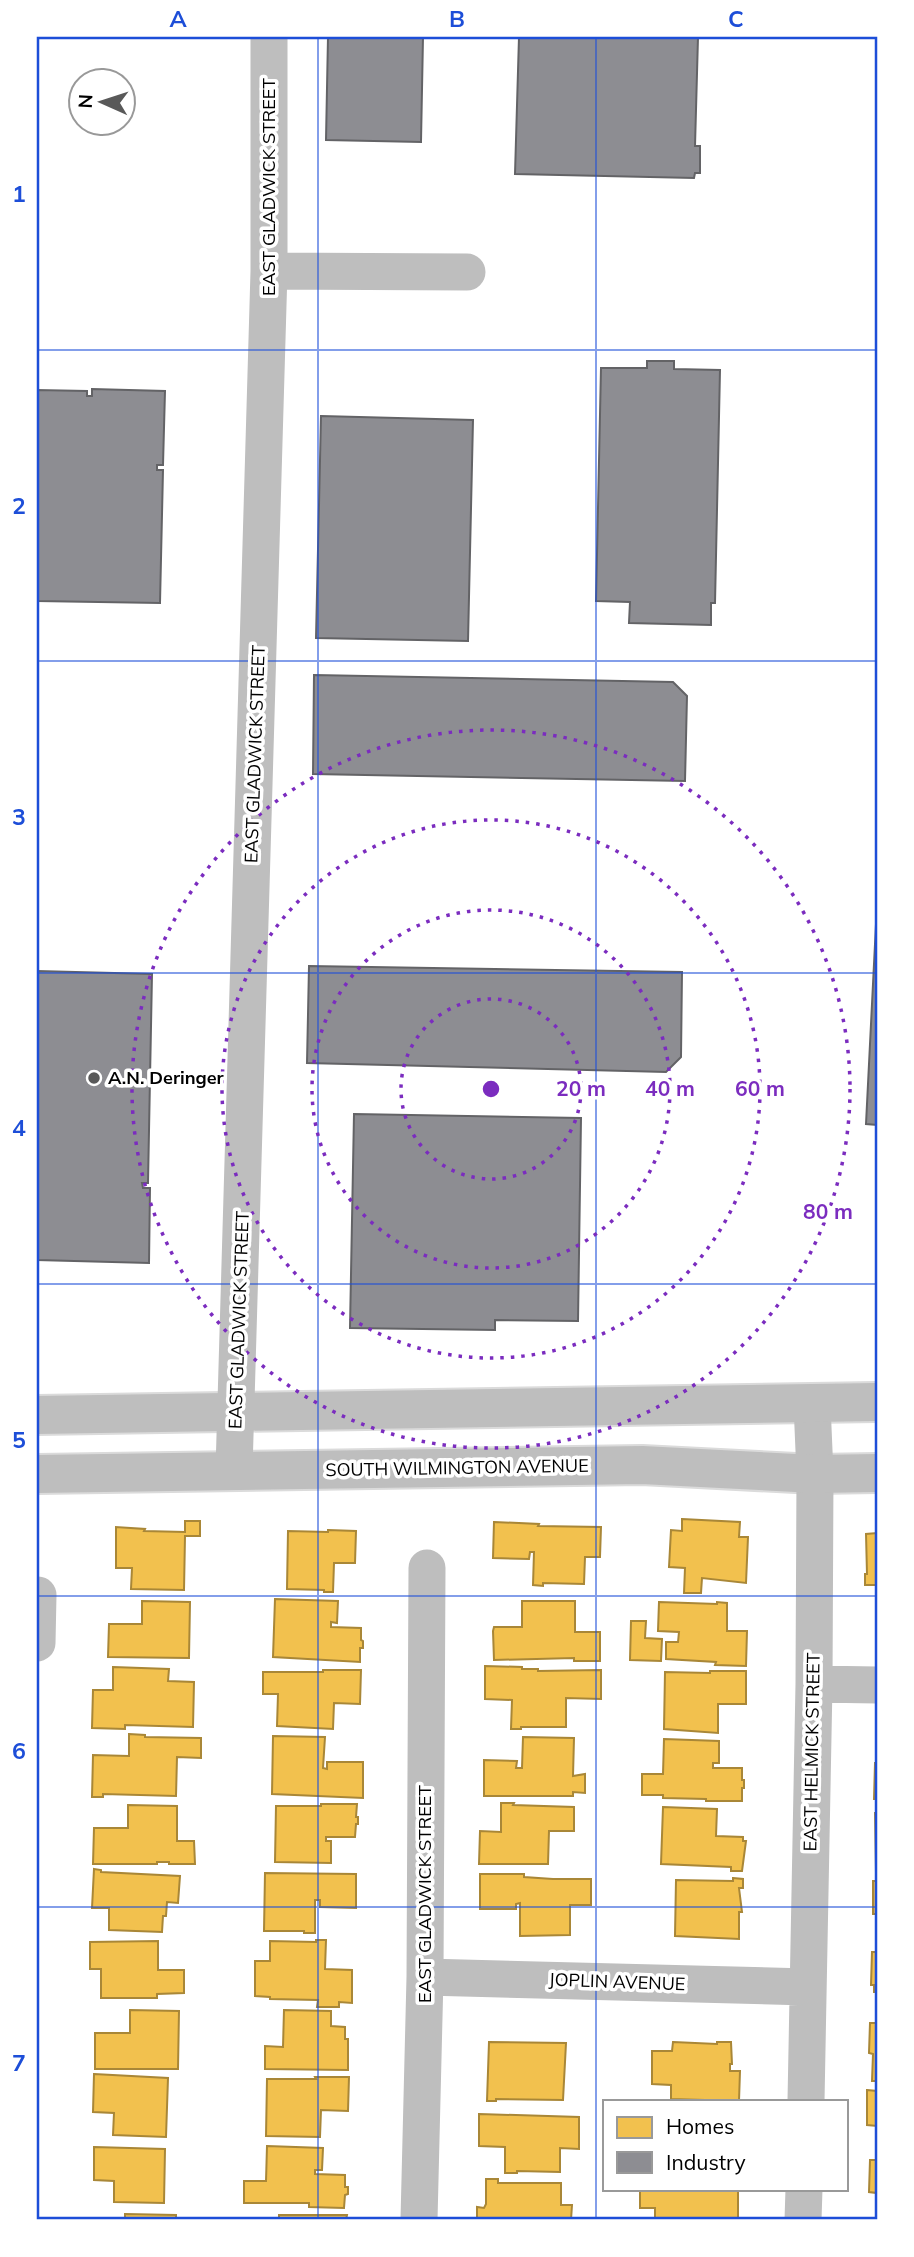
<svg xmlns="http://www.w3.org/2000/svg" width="914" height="2257" font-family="Mulish,sans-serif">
<rect width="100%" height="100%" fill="#fff"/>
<path fill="#f2c14e" stroke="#a98737" stroke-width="2" d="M682 1519 740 1522 739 1537H748L746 1583 702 1578 701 1593H684L685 1568 669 1567 671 1530 682 1531Z
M185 1521H200V1536H185L184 1590 131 1589 132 1568H116V1527L145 1529 144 1531 185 1532Z
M494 1522 539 1524 538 1526 601 1527 600 1557H585L584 1584 543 1583V1586L533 1585 534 1552H530L529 1559 493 1558Z
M328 1530 356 1531 355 1563H334L333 1592H324V1590L287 1589 288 1531 328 1532Z
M877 1533V1585H865V1574H867L866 1534Z
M275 1599 338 1601 337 1623 331 1622V1627L361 1628V1640L363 1641V1648H360V1662L273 1657Z
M142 1601 190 1602 189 1658 108 1657 109 1624H142Z
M522 1601H575V1632H600V1661H574V1658L494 1660 493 1631 494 1627H522Z
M659 1602 717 1604V1602L727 1603V1631H747L746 1666 715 1665 716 1662 666 1659V1642H678L679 1632 658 1631Z
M631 1621H646L645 1638 662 1639 661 1661 630 1660Z
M485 1666 522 1667V1669H538V1671L601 1670V1699L566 1698V1727H521V1729H511L512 1700 485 1699Z
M113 1667 169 1669 168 1681 194 1682 193 1727 125 1725V1729L92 1728 93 1690H113Z
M323 1670H361L360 1704 334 1703 333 1729 277 1726 278 1694H263V1672H323Z
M710 1671H746V1704H718V1733L664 1729 665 1672 710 1673Z
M129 1734 145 1735V1737L201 1738V1758L177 1757 176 1796 103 1794V1797H92L93 1755 129 1756Z
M273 1736 325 1737 323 1768 327 1769V1762H363V1798L272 1794Z
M523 1737 574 1738 573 1776 585 1774V1793L573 1792V1796H484V1760L517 1761 516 1768H522Z
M664 1739 719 1741V1763H713V1768H742V1780H744V1788H742V1801H706V1799L663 1798V1795H642V1774H663Z
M875 1763H877V1799H874Z
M501 1803H514L513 1805 574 1807V1831H549L548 1864H479L480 1831 501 1832Z
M321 1804H357L356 1817H358V1824H356L355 1837H326V1841H331V1863L275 1862 276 1806H321Z
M128 1805 177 1806V1841H194L195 1864H169V1862H157V1864H93L94 1828H128Z
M663 1807 717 1809 716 1836 743 1837V1841H746L742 1871H731V1867L661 1864Z
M875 1813H877V1872H876Z
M94 1869 101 1870V1872L180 1876 178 1903 167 1902 166 1916H163L162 1932 109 1930V1908H92Z
M265 1873 356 1874V1908L320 1907V1900H315V1933H304V1931H264Z
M480 1874H524V1877L553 1879H591V1905H570V1935L520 1936V1903L516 1904V1909H480Z
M733 1878 743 1879V1888H739L742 1912H739V1939L675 1936 676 1880 733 1881Z
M873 1881H877V1914H873Z
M316 1940H326L325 1969 352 1970V2003L339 2002V2007H317L318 2000 270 1999V1997L255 1996V1961H270V1941L316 1942Z
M158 1941V1970H184V1993L157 1994V1998H101V1969H90V1942Z
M872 1952H877V1992H874V1985H871Z
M130 2010 179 2011 178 2069H95V2033H130Z
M284 2010 331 2011V2026L345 2027V2039H348V2070L265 2069V2046L283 2047Z
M870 2023H877V2081H872L873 2054 869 2053Z
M489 2042 566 2043 563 2100 496 2099V2101H487Z
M673 2042 717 2044V2042H731L732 2064H730V2071H740L739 2101 671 2099V2085L652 2084V2051H672Z
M94 2074 168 2078 166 2137 113 2135 114 2113 93 2112Z
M315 2077H349L348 2111 321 2110 320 2137 266 2136 267 2079H316Z
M867 2090 877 2091V2126L867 2125Z
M479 2114 579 2117V2149L560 2148V2172L517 2171V2173H505V2147L479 2146Z
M267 2146 323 2148 322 2170H315V2174L345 2175V2187H348V2194L345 2195 344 2208 309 2207V2203H244V2181H266Z
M94 2147 165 2149 164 2203 114 2202V2181L94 2180Z
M870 2160H877V2193L869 2192Z
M486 2179H498V2183H561V2205H572L571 2220H477V2207L484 2208 486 2204Z
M640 2189H738V2219L655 2220V2208H640Z
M125 2214 176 2215V2220H125Z
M279 2215H347L346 2220H279Z"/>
<path fill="#8d8d92" stroke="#636366" stroke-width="2" d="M328 37H423L421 142 326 140Z
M519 37H698L695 146H700V173H695L694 178 515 174Z
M647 361H674V369L720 370 715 603H711V625L629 623 630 602 596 601 601 368H647Z
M92 389 165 391 163 465H157V470H163L160 603 37 601V390L87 391V396H92Z
M321 416 473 420 468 641 316 638Z
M314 675 673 682 687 696 685 781 313 774Z
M877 904V1125L866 1124Z
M309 966 682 972 681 1057 666 1072 307 1063Z
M37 971 152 974 148 1183H142L143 1188H150L149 1263 37 1260Z
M354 1114 581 1118 578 1321 495 1320V1330L350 1328Z"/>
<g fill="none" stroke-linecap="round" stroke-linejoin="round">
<defs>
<path id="major" d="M37 1415 877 1402
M37 1474 642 1465 815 1474 877 1473"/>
</defs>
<use href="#major" stroke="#dbdbdb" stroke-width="42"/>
<path stroke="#bebebe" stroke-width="37" d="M269 271 467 272
M234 1470 269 271V37
M37 1643 38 1595
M814 1684 877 1685
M425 1977 808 1987
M806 2101 814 1684 815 1474 812 1404
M419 2220 425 1977 427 1568
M803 2220 804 2189"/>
<use href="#major" stroke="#bebebe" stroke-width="38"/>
</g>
<path fill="none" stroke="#1d4ed8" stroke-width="2" stroke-opacity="0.55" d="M318 37V2220M596 37V2220M37 350H877M37 661H877M37 973H877M37 1284H877M37 1596H877M37 1907H877"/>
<g fill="none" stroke="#7b2cbf" stroke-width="3.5" stroke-dasharray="3.5 7">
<circle cx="491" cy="1089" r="90"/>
<circle cx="491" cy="1089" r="179"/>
<circle cx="491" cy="1089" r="269"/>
<circle cx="491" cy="1089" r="359"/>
</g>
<circle fill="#595959" stroke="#fff" stroke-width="2.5" cx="94" cy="1078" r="7"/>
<g text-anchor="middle" stroke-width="7" stroke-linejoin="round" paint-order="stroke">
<g font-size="18" fill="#000" stroke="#fff">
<text transform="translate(269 187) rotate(-90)" y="6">EAST GLADWICK STREET</text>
<text transform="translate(255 754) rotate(-88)" y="6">EAST GLADWICK STREET</text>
<text transform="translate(239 1320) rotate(-88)" y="6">EAST GLADWICK STREET</text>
<text transform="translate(457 1468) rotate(-1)" y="6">SOUTH WILMINGTON AVENUE</text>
<text transform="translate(812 1752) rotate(-89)" y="6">EAST HELMICK STREET</text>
<text transform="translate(425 1894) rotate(-90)" y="6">EAST GLADWICK STREET</text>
<text transform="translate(617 1982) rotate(2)" y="6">JOPLIN AVENUE</text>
</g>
<g font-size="18" font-weight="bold" fill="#000" stroke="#fff" text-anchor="start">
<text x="108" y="1084">A.N. Deringer</text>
</g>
</g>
<circle cx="491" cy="1089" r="10" fill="#7b2cbf" stroke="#fff" stroke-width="3.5"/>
<g font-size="21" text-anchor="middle" font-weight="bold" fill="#7b2cbf" stroke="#fff" stroke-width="7" stroke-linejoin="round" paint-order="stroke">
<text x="581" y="1096">20 m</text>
<text x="670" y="1096">40 m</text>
<text x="760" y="1096">60 m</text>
<text x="828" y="1219">80 m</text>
</g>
<rect width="914" height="2257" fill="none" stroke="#ffffff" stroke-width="77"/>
<rect x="603" y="2100" width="245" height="91" fill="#ffffff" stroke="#999999" stroke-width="2"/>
<rect x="617" y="2117" width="35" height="21" fill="#f2c14e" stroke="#999999" stroke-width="2"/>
<text x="666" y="2134" font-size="21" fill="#000000">Homes</text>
<rect x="617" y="2152" width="35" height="21" fill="#8d8d92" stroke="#999999" stroke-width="2"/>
<text x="666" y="2170" font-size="21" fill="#000000">Industry</text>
<g transform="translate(102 102) rotate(273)"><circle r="33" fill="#ffffff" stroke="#999999" stroke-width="2"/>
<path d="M0-5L12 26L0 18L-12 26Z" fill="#595959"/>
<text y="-10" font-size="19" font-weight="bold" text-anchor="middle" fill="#000000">N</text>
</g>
<rect x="38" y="38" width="838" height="2180" fill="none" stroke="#1d4ed8" stroke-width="2.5"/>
<g font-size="23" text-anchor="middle" font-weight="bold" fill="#1d4ed8">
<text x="178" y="27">A</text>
<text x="457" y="27">B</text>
<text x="736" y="27">C</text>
<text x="19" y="202">1</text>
<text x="19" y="514">2</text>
<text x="19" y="825">3</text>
<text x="19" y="1136">4</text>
<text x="19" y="1448">5</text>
<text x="19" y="1759">6</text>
<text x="19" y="2071">7</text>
</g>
</svg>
